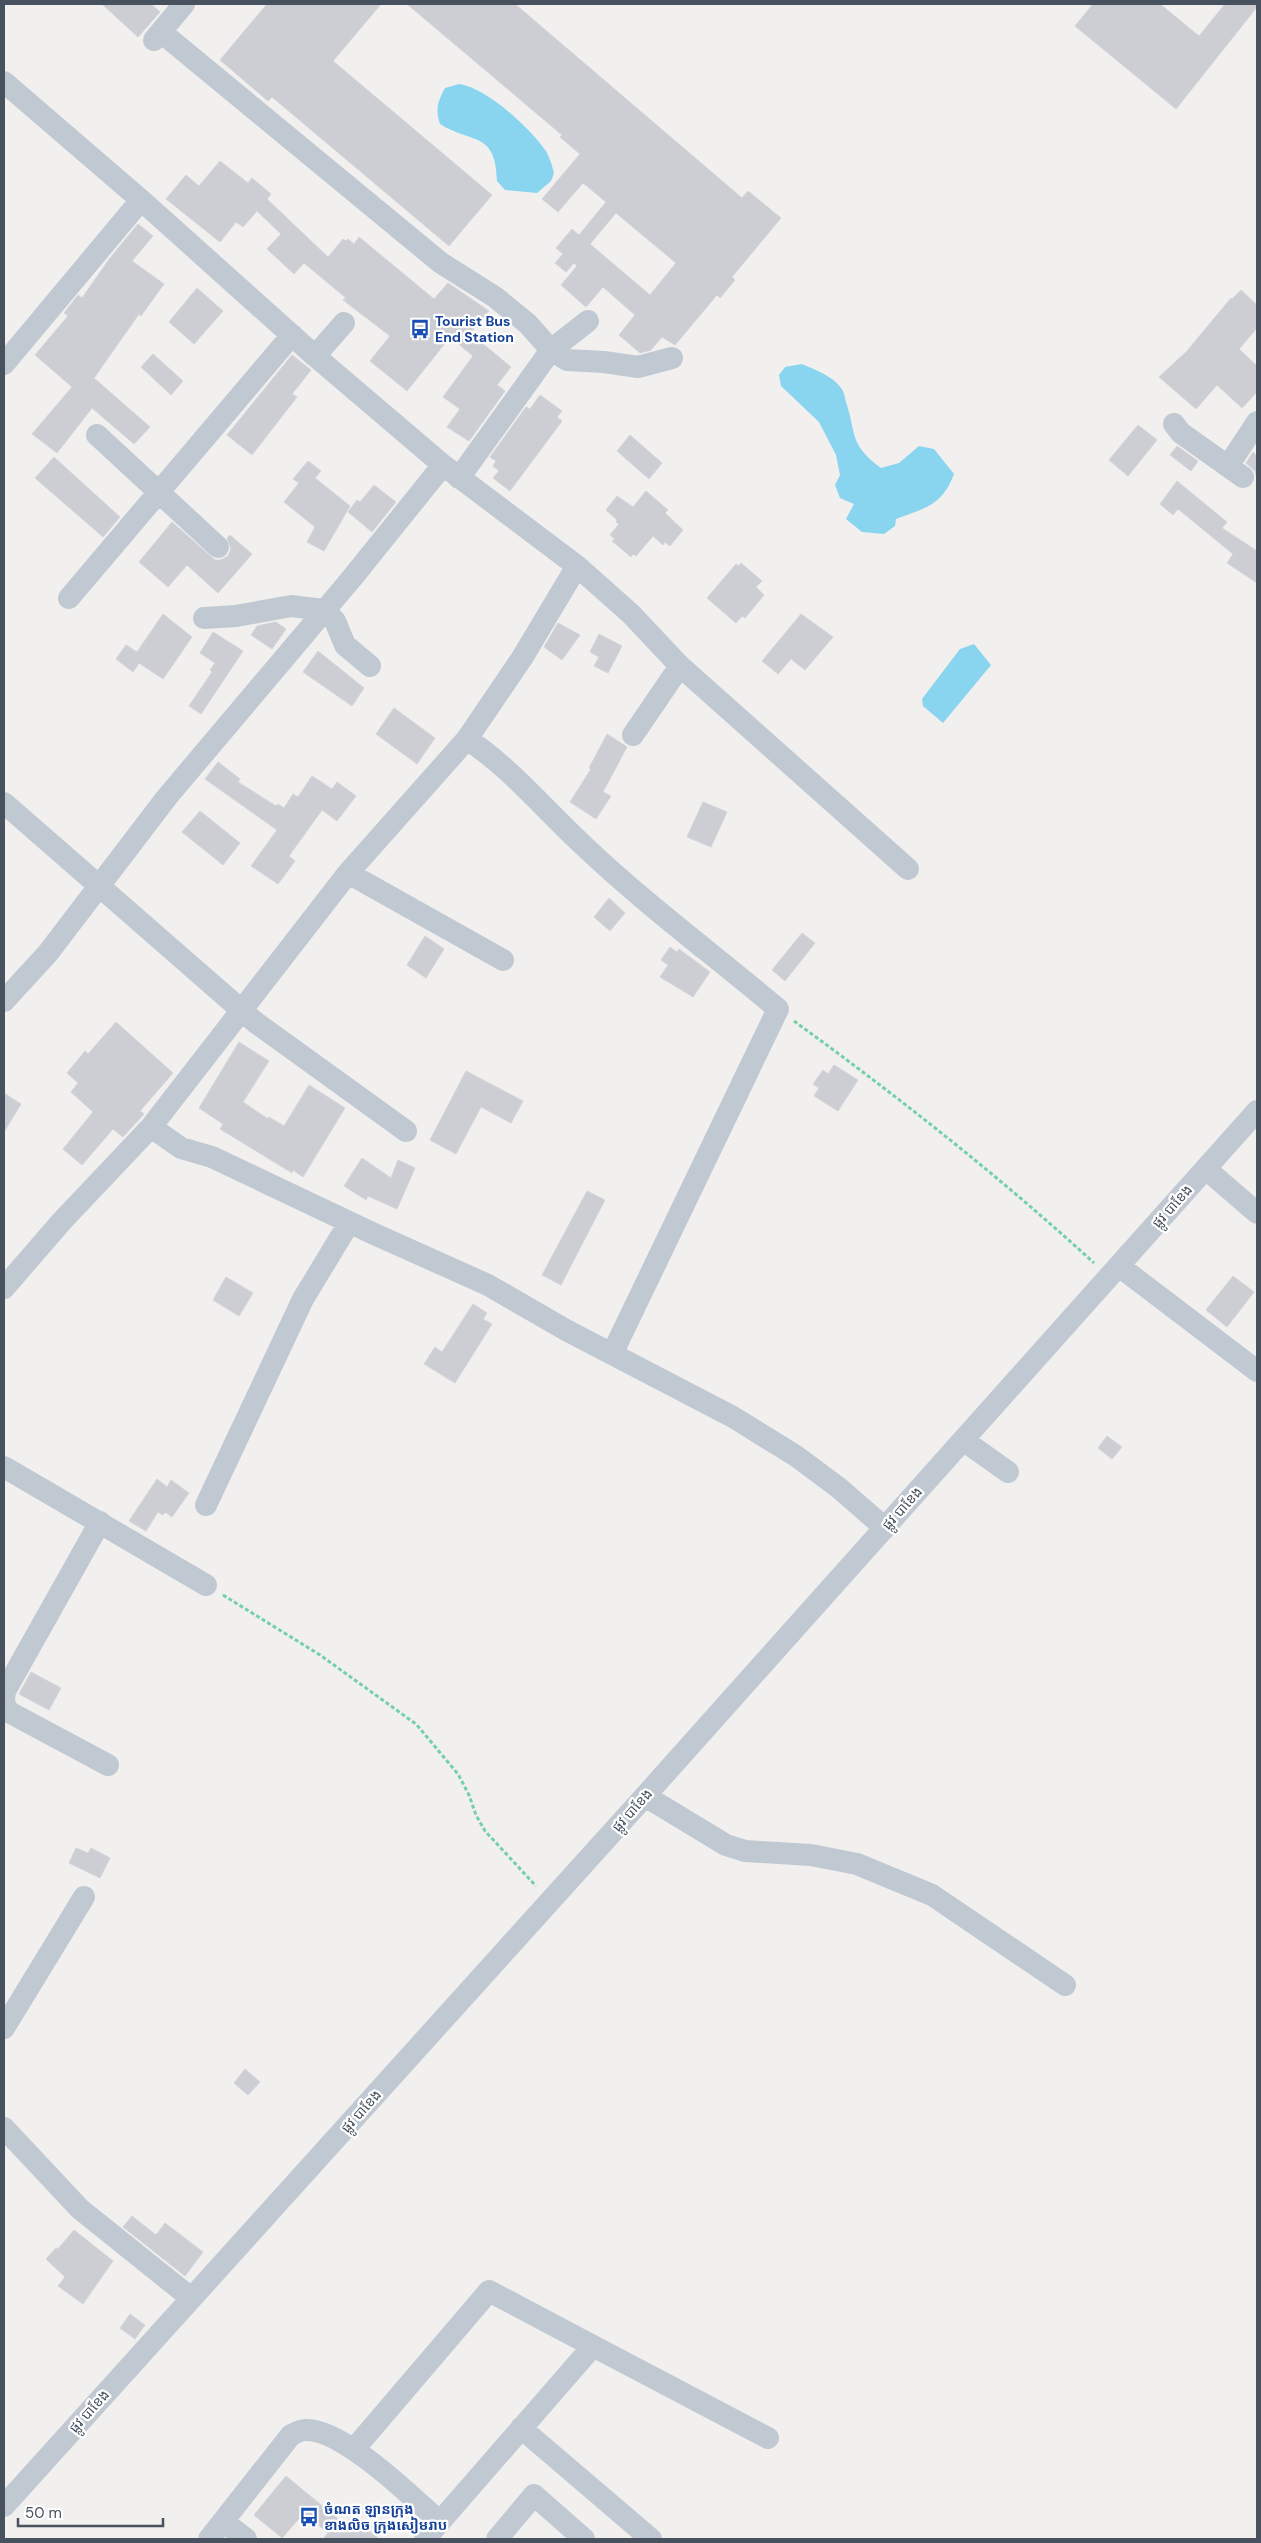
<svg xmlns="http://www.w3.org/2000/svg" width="1261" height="2543" font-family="'DM Sans','Noto Sans Khmer',sans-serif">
<rect width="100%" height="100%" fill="#f2efef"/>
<path fill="#89d4ef" d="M459 84C487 88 530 128 546 151 550 158 552 166 554 173L551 181 537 193 505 190 497 181C496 131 472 144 440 124 435 109 438 101 445 88Z
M802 364C815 370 833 376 841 388 844 391 845 398 846 402 857 436 849 444 881 468L899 463 919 446 934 449 954 474C942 506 925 508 896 519L895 526 884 534 862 532 846 519 854 504 840 498 835 485 840 475 836 455 819 422 781 386 779 375 785 367Z
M974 644 991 665 943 723 923 706 922 699 960 649Z"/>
<path fill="#ccced4" stroke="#d3d5db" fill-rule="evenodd" d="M102 4H151L160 12 138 37Z
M267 4H381L333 61 492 195 449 246 272 97 268 101 220 60Z
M407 4H515L742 198 748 191 781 218 732 277 735 280 720 298 717 295 675 345 662 337 651 350 640 353 619 335 635 315 603 287 586 307 561 285 577 266 574 263 566 272 555 263 563 254 556 248 572 229 579 235 606 202 583 183 558 212 542 199 580 154 560 137 562 135ZM616 213 676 263 650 295 590 244Z
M1093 4H1160L1199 36 1225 4H1257V7L1176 109 1075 26Z
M220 161 248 183 252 178 271 194 267 199 328 257 343 239 346 241 348 239 354 244 359 237 434 299 448 283 489 311 470 333 511 367 497 385 505 391 469 441 447 427 460 409 443 397 473 356 450 337 407 391 370 361 390 336 343 300 346 298 304 263 294 274 267 249 281 234 257 211 243 227 236 222 220 242 166 199 186 175 199 186Z
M138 224 153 236 132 261 164 284 141 316 139 314 94 378 150 427 134 444 92 408 57 453 32 434 72 387 35 355 68 316 64 313 78 295 82 298 110 258Z
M197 288 223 311 194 344 169 322Z
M1241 290 1257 305V328L1239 349 1257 366V392L1242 408 1217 385 1196 409 1159 377 1187 351 1231 298 1232 299Z
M153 354 183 381 171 395 141 367Z
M292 355 311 370 292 394 297 397 252 455 227 435Z
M540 395 562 411 557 417 562 421 510 491 493 478 499 471 493 466 496 461 490 457 526 407 530 409Z
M1138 425 1157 440 1128 476 1109 460Z
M630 435 662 463 649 479 617 451Z
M1177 446 1198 461 1191 471 1170 455Z
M1253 452 1257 456V479L1255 471 1246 463Z
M54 457 120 517 103 537 35 478Z
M308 461 321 471 315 478 350 506 324 551 307 542 315 527 284 502 299 483 293 479Z
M1177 481 1227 522 1222 528 1257 551V583L1227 563 1233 554 1178 509 1173 515 1160 504Z
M374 485 396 502 372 532 348 512 357 500 360 502Z
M646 491 668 510 665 513 683 530 670 546 665 542 663 545 653 536 636 556 633 554 631 557 612 541 615 539 610 535 619 524 616 522 617 520 606 510 617 496 633 507Z
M172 522 215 560H221L228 556 231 549 227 538 230 535 252 554 218 593 187 565 168 587 139 562Z
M741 563 762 581 756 587 764 595 745 618 742 616 736 623 707 598 736 564 739 566Z
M163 614 192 637 163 679 139 663 133 672 116 659 126 645 137 652Z
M801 614 833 637 805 670 791 659 778 674 762 661Z
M276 622 286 629 272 649 251 635 257 626Z
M558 623 580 635 562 660 544 647Z
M213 632 243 651 201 714 189 706 212 672 210 670 215 663 200 653Z
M599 634 622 646 608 673 594 666 599 657 590 652Z
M318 651 364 688 352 706 303 672Z
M394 708 435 738 417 764 376 734Z
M607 734 627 747 603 792 611 796 596 819 570 802 591 769 589 768Z
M218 762 240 779 238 782 276 806 278 804 284 808 293 794 298 797 312 776 332 789 337 782 356 796 337 821 322 810 289 856 295 861 278 884 251 866 277 830 205 779Z
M703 802 727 812 711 847 687 837Z
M200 811 240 843 223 865 182 832Z
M609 898 625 913 610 931 594 917Z
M802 933 815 943 785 981 772 970Z
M425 936 444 949 426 978 407 965Z
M670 947 677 952 679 949 710 972 693 997 660 977 668 965 661 960Z
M116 1022 173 1073 140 1111 144 1114 123 1137 113 1129 82 1165 63 1149 93 1112 71 1092 78 1083 67 1073 85 1051 88 1054Z
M239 1042 269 1061 243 1102 268 1119 269 1117 284 1126 309 1085 345 1108 303 1177 293 1170 292 1173 220 1129 223 1124 199 1108Z
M834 1065 858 1080 838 1111 814 1096 819 1088 813 1084 823 1070 828 1074Z
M466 1071 523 1101 511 1123 481 1107 456 1154 430 1140Z
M4 1093 21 1104 4 1132Z
M362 1158 391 1178 398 1160 415 1168 397 1209 368 1196 366 1200 344 1186Z
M587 1191 605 1200 561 1285 542 1275Z
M1233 1276 1254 1292 1227 1327 1206 1310Z
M226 1277 253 1293 239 1316 213 1300Z
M473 1304 487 1313 483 1319 492 1324 455 1383 424 1364 435 1347 442 1352Z
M1107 1436 1122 1447 1112 1459 1098 1448Z
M157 1479 167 1487 171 1480 189 1493 172 1517 165 1512 163 1515 158 1512 146 1531 129 1521Z
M31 1672 61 1688 49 1710 19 1694Z
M76 1848 88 1853 91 1848 110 1858 100 1878 69 1863Z
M245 2069 260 2082 248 2095 234 2083Z
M132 2216 156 2235 165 2223 203 2252 185 2276 123 2227Z
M74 2230 113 2261 83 2304 58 2286 65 2277 46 2259 56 2248 58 2249Z
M130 2314 145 2325 135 2339 120 2328Z
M286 2476 349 2528 355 2520 379 2539H323L328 2533 304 2513 282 2538 254 2515Z"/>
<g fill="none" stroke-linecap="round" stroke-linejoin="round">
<path stroke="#74d0a7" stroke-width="3" stroke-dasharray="4 2.5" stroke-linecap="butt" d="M794 1021C897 1096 999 1176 1094 1263
M223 1595 320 1655 416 1724 458 1774 469 1795 476 1815 485 1831 536 1886"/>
<path stroke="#c0c9d2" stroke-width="22" d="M161 32 441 263 495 297 528 324 551 350 567 360 604 362 638 367 672 358
M154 40 184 4
M4 82 141 200 315 356 443 465 577 566 631 614 680 666 908 869
M315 356 344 323
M4 364 141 200
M1174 424 1181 433 1243 477
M97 435 218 547
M1228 466 1257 422
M459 478 551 350 588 321
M69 598 292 335
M204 618 236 616 291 606 324 610 335 621 345 645 370 666
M633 735 680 666
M467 739C512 769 545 810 584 846 645 904 714 955 778 1009L612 1354
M4 803 255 1022 406 1131
M348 873 503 960
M4 1001 48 953 167 797 352 578 443 465
M151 1127 181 1148 212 1157 372 1233 488 1285 566 1330 733 1417 796 1456 839 1488 885 1528
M1206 1169 1257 1213
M1119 1266 1257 1371
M4 1288 62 1221 151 1127 348 873 467 739 522 658 577 566
M963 1440 1008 1472
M4 1467 206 1585
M206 1505 303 1299 349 1223
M4 1699 5 1691 100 1522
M4 1703 9 1712 108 1765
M645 1796 726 1845 745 1851 811 1855 857 1864 932 1895 1065 1985
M4 2028 84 1897
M4 2128 80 2209 191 2298
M521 2428 651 2539
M355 2448 489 2291 593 2346
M4 2506 645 1796 1257 1111
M224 2522 246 2539
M209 2539 291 2435C295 2433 301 2430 305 2430 341 2427 413 2498 440 2522
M425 2539 593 2346 768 2438
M497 2539 534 2495 584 2539"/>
</g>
<defs>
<symbol id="bus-bare" viewBox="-9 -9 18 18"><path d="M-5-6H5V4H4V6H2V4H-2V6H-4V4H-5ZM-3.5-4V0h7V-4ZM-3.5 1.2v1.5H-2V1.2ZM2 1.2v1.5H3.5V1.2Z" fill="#1a4fb4" stroke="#fff" stroke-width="2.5" paint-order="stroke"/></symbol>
</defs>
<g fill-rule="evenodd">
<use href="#bus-bare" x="406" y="315" width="28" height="28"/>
<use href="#bus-bare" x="295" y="2503" width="28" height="28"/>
</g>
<g text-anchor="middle" stroke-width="4.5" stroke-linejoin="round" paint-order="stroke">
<g font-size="14" font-weight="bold" fill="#164399" stroke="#fff" text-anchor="start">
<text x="435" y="326">Tourist Bus<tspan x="435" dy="16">End Station</tspan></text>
<text x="324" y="2514">ចំណត ឡានក្រុង<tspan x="324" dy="16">ខាងលិច ក្រុងសៀមរាប</tspan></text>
</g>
<g font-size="14" fill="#47525e" stroke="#fff">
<text transform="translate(1172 1206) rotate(-48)" y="5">ផ្លូវ បាខែង</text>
<text transform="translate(902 1508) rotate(-48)" y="5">ផ្លូវ បាខែង</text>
<text transform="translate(632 1810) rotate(-48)" y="5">ផ្លូវ បាខែង</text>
<text transform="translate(361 2111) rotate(-48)" y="5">ផ្លូវ បាខែង</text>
<text transform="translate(89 2411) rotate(-48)" y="5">ផ្លូវ បាខែង</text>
</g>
</g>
<rect width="1261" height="2543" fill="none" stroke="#47525e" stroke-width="10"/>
<path d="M18 2518v8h145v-8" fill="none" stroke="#47525e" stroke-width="2.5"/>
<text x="25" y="2518" font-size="15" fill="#47525e" stroke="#ffffff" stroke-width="4" paint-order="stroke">50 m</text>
</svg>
